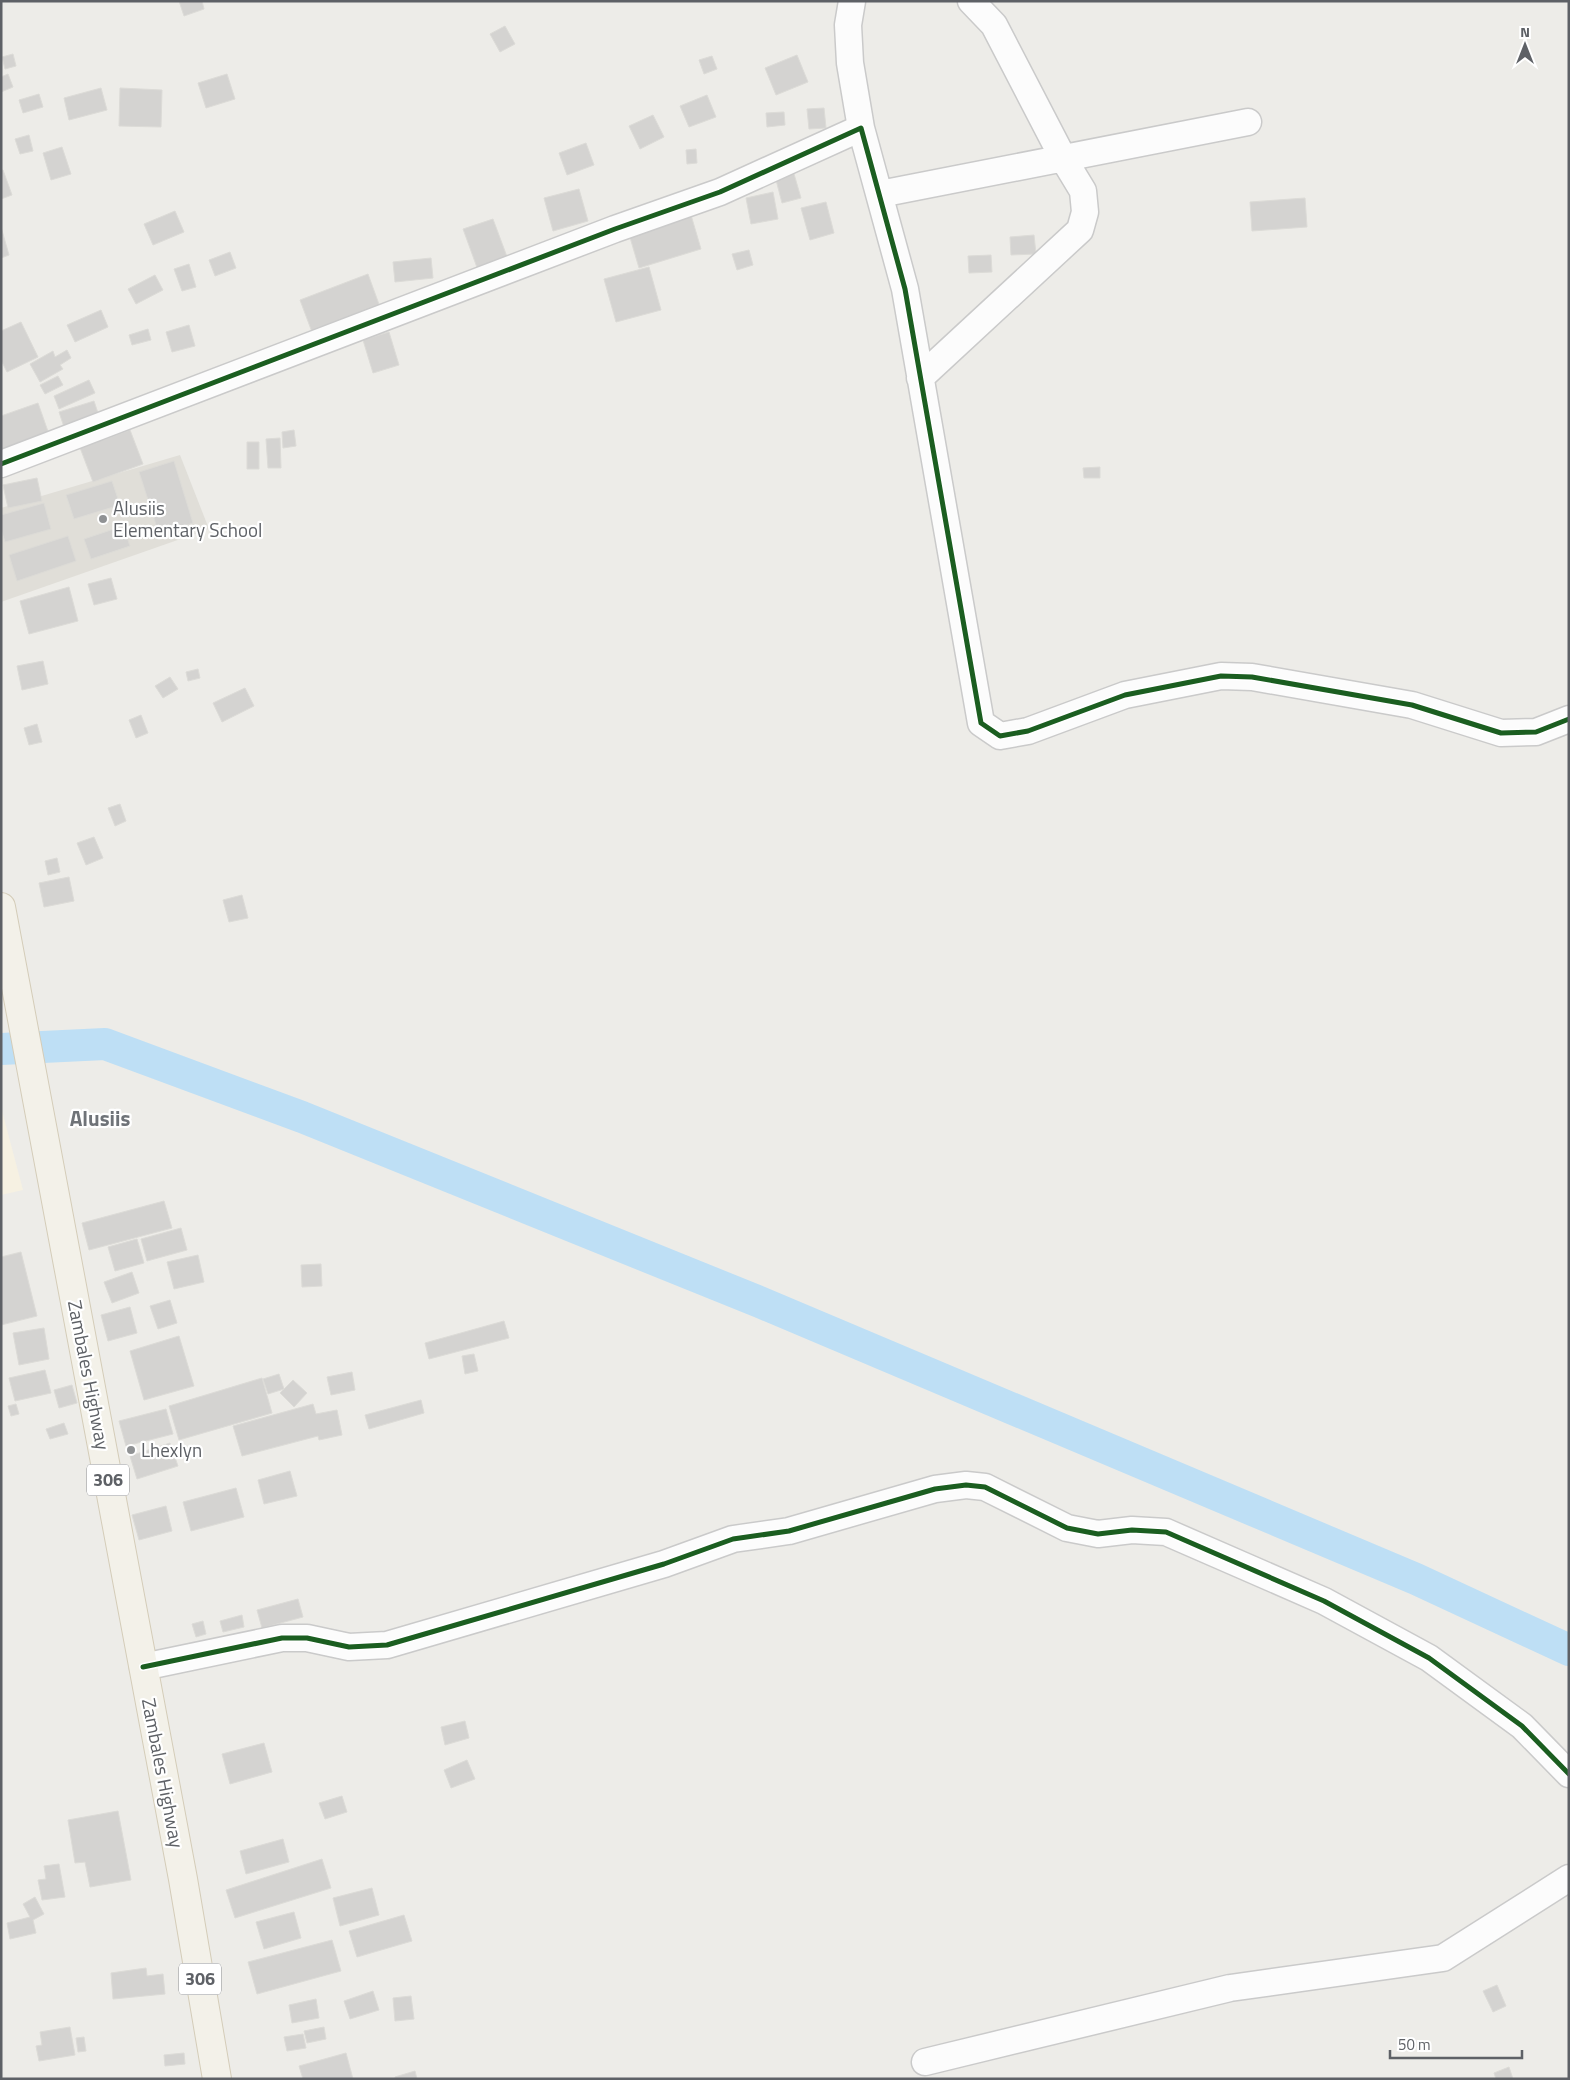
<svg xmlns="http://www.w3.org/2000/svg" width="1570" height="2080" font-family="'Titillium Web',sans-serif">
<rect width="100%" height="100%" fill="#edece8"/>
<path fill="#f6f1e2" d="M1 1107 23 1190 1 1195Z"/>
<path fill="#e0ded8" d="M180 455 209 529 1 602V508Z"/>
<g fill="none" stroke-linecap="round" stroke-linejoin="round">
<path stroke="#bedff5" stroke-width="32" d="M1 1049 105 1044 302 1117 762 1303 1416 1579 1569 1650"/>
</g>
<path fill="#d4d3d1" stroke="#dcdbd7" d="M179 1H202L204 9 184 16Z
M505 26 515 44 500 52 490 34Z
M13 54 16 66 5 69 2 57Z
M797 55 808 82 776 95 765 68Z
M712 56 717 69 704 74 699 60Z
M8 74 13 87 1 92V77Z
M227 74 235 99 206 108 198 83Z
M101 88 107 110 69 120 64 98Z
M120 88 162 90 161 127 119 126Z
M39 94 43 107 23 113 19 100Z
M707 95 716 117 689 127 680 106Z
M824 108 826 128 809 129 807 109Z
M784 112 785 125 767 127 766 113Z
M653 115 664 137 640 149 629 126Z
M29 135 33 151 20 154 15 139Z
M586 143 594 165 567 175 559 153Z
M62 147 71 174 51 180 43 153Z
M696 149 697 163 687 164 686 150Z
M792 167 801 198 782 203 774 172Z
M1 170H3L12 195 1 199Z
M579 189 588 221 553 231 544 198Z
M773 192 778 219 751 224 746 198Z
M1305 198 1307 227 1252 231 1250 202Z
M826 202 834 233 810 240 801 208Z
M175 211 184 232 153 245 144 224Z
M691 215 701 249 639 268 629 234Z
M493 219 509 262 479 273 463 229Z
M1 227 9 255 1 258Z
M1034 235 1036 254 1011 255 1010 237Z
M749 250 753 265 737 270 732 254Z
M230 252 236 268 215 276 209 260Z
M991 255 992 272 969 273 968 256Z
M431 258 433 278 395 282 393 262Z
M189 264 196 287 182 291 174 269Z
M649 267 661 310 616 322 604 279Z
M368 274 380 307 312 332 300 300Z
M155 275 163 290 136 304 128 289Z
M101 310 108 327 75 342 67 325Z
M21 322 38 357 7 372 1 360V331Z
M189 325 195 346 172 352 166 332Z
M148 329 151 340 132 345 129 335Z
M389 332 399 365 373 373 363 340Z
M67 350 71 358 60 365 63 369 40 382 30 364 53 351 55 357Z
M58 376 63 385 45 394 40 385Z
M89 380 95 393 59 409 54 396Z
M94 401 100 419 65 430 59 412Z
M38 403 51 440 1 459V416Z
M130 430 143 464 93 482 79 445 101 436 103 440Z
M294 430 296 446 283 448 282 432Z
M280 438 281 468H268L266 439Z
M247 442H259V469H247Z
M174 461 193 523 159 534 139 472Z
M1100 467V478H1084L1083 468Z
M37 478 42 501 8 508 3 485Z
M112 481 120 505 74 519 66 495Z
M44 503 51 529 5 542 1 529V515Z
M123 526 130 546 91 559 84 539Z
M68 536 76 561 17 581 9 555Z
M111 578 117 599 94 605 88 584Z
M69 587 78 621 29 634 20 601Z
M43 661 48 684 22 690 17 666Z
M198 669 200 678 188 681 186 672Z
M170 677 178 689 163 698 155 686Z
M245 688 254 706 222 722 213 703Z
M141 715 148 733 136 738 129 720Z
M37 724 42 742 29 745 24 728Z
M120 804 126 821 115 826 108 808Z
M94 837 103 858 86 865 77 843Z
M57 858 60 872 48 875 45 861Z
M69 877 74 901 44 907 39 883Z
M242 895 248 918 229 922 223 900Z
M164 1201 172 1228 89 1250 82 1223Z
M181 1228 187 1250 147 1261 141 1239Z
M137 1239 144 1263 115 1271 108 1247Z
M21 1252 37 1316 1 1325V1257Z
M198 1255 204 1282 174 1289 167 1262Z
M321 1264 322 1286 302 1287 301 1265Z
M132 1272 139 1293 112 1303 104 1282Z
M170 1300 177 1323 158 1329 150 1306Z
M130 1307 137 1333 108 1341 101 1315Z
M504 1321 509 1338 429 1359 425 1343Z
M44 1328 49 1359 19 1365 13 1333Z
M179 1336 194 1386 144 1400 130 1351Z
M474 1354 478 1371 465 1374 462 1356Z
M45 1370 51 1393 15 1401 9 1378Z
M352 1372 355 1390 331 1395 327 1377Z
M279 1374 284 1389 268 1394 263 1379Z
M262 1378 272 1413 179 1440 169 1406Z
M293 1380 307 1393 294 1407 280 1393Z
M72 1385 77 1403 59 1408 54 1390Z
M421 1400 424 1413 369 1429 365 1415Z
M16 1404 19 1414 11 1416 8 1406Z
M313 1404 316 1414 337 1410 342 1435 319 1440 318 1436 242 1456 233 1426Z
M166 1409 173 1434 126 1446 119 1421Z
M64 1423 68 1434 50 1439 46 1429Z
M170 1443 178 1466 137 1479 130 1456Z
M290 1471 297 1496 264 1504 258 1480Z
M236 1488 244 1517 191 1531 183 1502Z
M166 1506 172 1531 139 1540 132 1515Z
M298 1599 303 1617 262 1628 257 1610Z
M242 1615 244 1627 223 1632 220 1621Z
M203 1621 206 1634 196 1637 192 1624Z
M465 1721 469 1738 445 1745 441 1727Z
M264 1743 272 1772 230 1784 222 1754Z
M467 1760 475 1779 451 1788 444 1770Z
M342 1796 347 1812 325 1819 319 1803Z
M118 1811 131 1880 90 1887 85 1862 75 1863 68 1820Z
M283 1839 289 1862 246 1874 240 1851Z
M322 1859 331 1888 235 1918 226 1890Z
M59 1864 65 1897 42 1900 38 1880 46 1879 44 1866Z
M372 1888 379 1915 340 1926 333 1898Z
M35 1897 44 1914 33 1920 36 1933 10 1939 7 1923 30 1917 23 1904Z
M294 1912 301 1938 264 1949 256 1922Z
M404 1915 412 1941 357 1957 349 1931Z
M332 1940 341 1971 257 1994 248 1962Z
M146 1968 147 1976 163 1974 165 1994 113 1999 111 1973Z
M1497 1985 1506 2006 1493 2012 1483 1991Z
M373 1991 379 2010 350 2019 344 2001Z
M411 1996 414 2019 395 2021 393 1998Z
M316 1999 319 2018 292 2023 289 2005Z
M70 2027 75 2055 39 2061 36 2046 42 2045 40 2032Z
M324 2027 326 2039 307 2043 304 2031Z
M303 2034 306 2048 287 2051 284 2037Z
M84 2037 86 2051 78 2052 76 2038Z
M184 2053 185 2064 165 2066 164 2055Z
M346 2053 353 2079H303L299 2066Z
M1509 2067 1513 2079H1496L1494 2073Z
M415 2071 417 2079H395V2077Z"/>
<g fill="none" stroke-linecap="round" stroke-linejoin="round">
<defs>
<path id="minor" d="M852 1 848 25 850 63 861 128
M880 194 1248 122
M920 378 1080 230 1085 212 1083 191 1063 158 994 25 971 1
M1 464 615 229 720 192 861 128 905 289 981 723 1000 736 1028 731 1125 695 1221 676 1252 677 1412 705 1501 733 1536 732 1569 719
M143 1667 282 1638H307L349 1647 387 1645 664 1564 733 1539 789 1531 935 1489 966 1485 985 1487 1067 1528 1098 1534 1132 1530 1166 1532 1324 1601 1429 1658 1522 1726 1569 1774
M925 2062 1230 1988 1443 1958 1569 1878"/>
<path id="major" d="M1 907 183 1879 217 2079"/>
</defs>
<use href="#minor" stroke="#cacaca" stroke-width="29"/>
<use href="#major" stroke="#d4ccb8" stroke-width="30"/>
<use href="#minor" stroke="#fcfcfc" stroke-width="26"/>
<use href="#major" stroke="#f3f1e9" stroke-width="28"/>
<defs>
<path id="cycleway" d="M1 464 615 229 720 192 861 128 905 289 981 723 1000 736 1028 731 1125 695 1221 676 1252 677 1412 705 1501 733 1536 732 1569 719
M143 1667 282 1638H307L349 1647 387 1645 664 1564 733 1539 789 1531 935 1489 966 1485 985 1487 1067 1528 1098 1534 1132 1530 1166 1532 1324 1601 1429 1658 1522 1726 1569 1774"/>
</defs>
<use href="#cycleway" stroke="#fff" stroke-width="8"/>
<use href="#cycleway" stroke="#1b5e20" stroke-width="5"/>
</g>
<g fill="#909294" stroke="#fff" stroke-width="2">
<circle cx="103" cy="519" r="5"/>
<circle cx="131" cy="1450" r="5"/>
</g>
<g text-anchor="middle" stroke-width="4.5" stroke-linejoin="round" paint-order="stroke">
<g fill="#fff" stroke="#8e9094" stroke-width="1">
<rect x="87" y="1464.5" width="42" height="31" rx="4"/>
<rect x="179" y="1963.5" width="42" height="31" rx="4"/>
</g>
<g font-size="18" font-weight="bold" fill="#5e6166">
<text x="108" y="1486">306</text>
<text x="200" y="1985">306</text>
</g>
<g font-size="19" fill="#5e6166" stroke="#fff" text-anchor="start">
<text x="113" y="515">Alusiis<tspan x="113" dy="22">Elementary School</tspan></text>
<text x="141" y="1457">Lhexlyn</text>
</g>
<g font-size="19" fill="#5e6166" stroke="#fff">
<text transform="translate(89 1375) rotate(79)" y="7">Zambales Highway</text>
<text transform="translate(163 1773) rotate(79)" y="7">Zambales Highway</text>
</g>
<g font-size="21" font-weight="bold" fill="#6f7378" stroke="#fff">
<text x="100" y="1126">Alusiis</text>
</g>
</g>
<rect width="1570" height="2080" fill="none" stroke="#5e6166" stroke-width="5"/>
<g transform="translate(1525 45)" stroke="#ffffff" stroke-width="4" paint-order="stroke">
<path d="M0-4L9 19L0 12L-9 19Z" fill="#5e6166"/>
<text y="-8" font-size="14" font-weight="bold" text-anchor="middle" fill="#5e6166">N</text>
</g>
<path d="M1390 2050v8h132v-8" fill="none" stroke="#5e6166" stroke-width="2.5"/>
<text x="1398" y="2050" font-size="15" fill="#5e6166" stroke="#ffffff" stroke-width="4" paint-order="stroke">50 m</text>
</svg>
